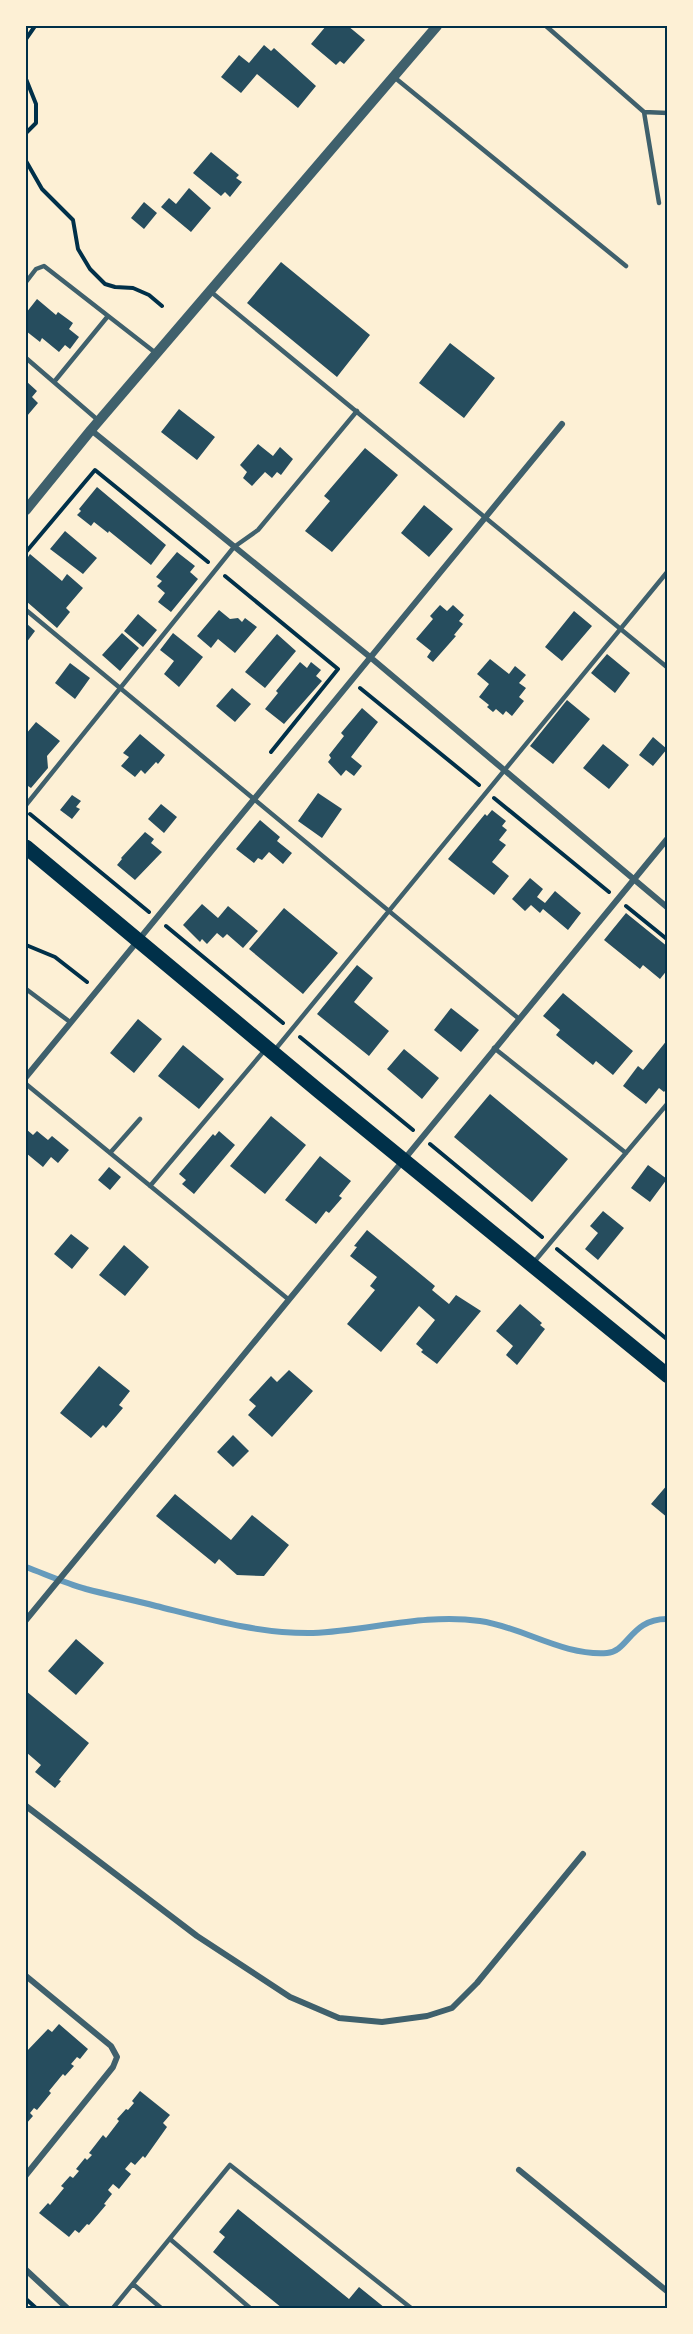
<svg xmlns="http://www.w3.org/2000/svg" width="693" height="2334" font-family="Lora,serif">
<rect width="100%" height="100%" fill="#fdf0d5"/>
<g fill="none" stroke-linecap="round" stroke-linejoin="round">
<path stroke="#669bbc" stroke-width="6" d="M26 1567C45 1574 65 1583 86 1589 109 1595 133 1600 156 1606 208 1619 259 1634 313 1633 369 1631 423 1613 480 1621 523 1627 562 1656 607 1653 628 1652 631 1618 668 1619"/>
</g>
<path fill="#264d5e" d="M326 26H348L365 40 344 64 340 61 336 65 311 44Z
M264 45 271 51 274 48 316 86 298 108 257 74 241 93 221 77 239 55 249 63Z
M211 152 239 175 236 178 242 182 230 197 225 192 221 196 193 173Z
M189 188 211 208 191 232 161 207 169 198 176 204Z
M144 202 157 213 144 229 131 218Z
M281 262 370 335 337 377 247 303Z
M37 299 56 315 58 312 73 323 69 329 79 337 70 349 65 345 59 352 42 338 40 342 26 331V313Z
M450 343 495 378 464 418 419 383Z
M26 381 37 391 32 397 38 403 27 416Z
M179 409 215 437 197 460 161 432Z
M258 444 273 456 280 447 293 459 281 475 277 472 272 478 265 472 252 486 243 478 247 472 240 465Z
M365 448 398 475 332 552 305 531 330 501 324 496Z
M97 487 166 545 151 565 109 531 108 533 94 522 91 526 77 515 81 511 79 509Z
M424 505 453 529 429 557 401 533Z
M65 531 97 558 83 574 50 549Z
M177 552 195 566 190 572 198 579 171 612 158 602 165 593 157 586 162 581 156 577Z
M30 554 62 581 67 574 83 588 66 608 70 612 57 628 26 601V560Z
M440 605 447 611 453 605 464 615 459 621 463 624 454 635 456 636 433 662 427 657 431 651 416 639 433 619 430 616Z
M219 610 230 619 238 618 242 622 245 618 257 627 235 653 218 639 211 648 197 636Z
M574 611 592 626 562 661 545 647Z
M138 614 157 630 143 647 124 631Z
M26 623 35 631 26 643Z
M122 633 139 648 120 671 102 655Z
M173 633 203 657 179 687 164 674 174 661 160 650Z
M277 634 296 651 265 688 245 672Z
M607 654 630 673 615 693 591 673Z
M490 659 509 674 515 666 526 675 519 683 526 688 519 697 524 701 512 716 506 711 503 715 496 709 493 712 487 707 489 705 479 697 489 684 477 674Z
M300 662 307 668 311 662 321 670 316 676 322 681 284 724 265 709 278 693 276 691Z
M70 663 90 678 75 699 55 683Z
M232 688 251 704 235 722 216 706Z
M567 700 590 719 553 764 530 746Z
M362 708 378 722 351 757 362 766 354 776 346 770 341 776 328 762 331 758 329 755 344 736 341 733Z
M36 722 60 741 47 756 48 768 31 788 28 786 26 789V734Z
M140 734 165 755 158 764 156 762 145 774 141 770 135 777 121 766 129 757 123 753Z
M653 737 667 749 653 766 639 755Z
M603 744 629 765 609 789 583 768Z
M318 793 342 809 322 838 298 821Z
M72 795 81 801 76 807 80 809 72 819 60 810Z
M161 804 177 817 164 833 148 819Z
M492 810 506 821 502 826 507 830 499 840 506 845 492 862 509 876 494 895 448 859 485 814 487 816Z
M260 820 280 837 277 841 292 853 283 864 269 852 262 860 258 858 254 863 236 849Z
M145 832 154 839 151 843 162 852 135 880 117 865 122 859 121 858Z
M530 878 543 889 537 897 545 903 555 891 581 913 568 930 543 909 540 913 531 905 525 911 512 899Z
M202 904 218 918 228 906 258 931 243 948 227 934 223 938 217 933 207 944 202 939 200 942 183 925Z
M284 908 338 953 303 994 249 949Z
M626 913 668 947V969L660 979 643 965 640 969 604 940Z
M357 965 373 978 354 1002 389 1031 369 1056 317 1014Z
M563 993 633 1051 613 1075 596 1061 593 1065 556 1035 560 1030 543 1016Z
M451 1008 479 1030 461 1052 434 1030Z
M138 1019 162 1039 134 1073 110 1053Z
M668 1039V1087L664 1092 659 1088 646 1104 623 1086 638 1066 643 1070Z
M183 1045 224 1079 199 1109 158 1076Z
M404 1049 439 1078 422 1099 387 1069Z
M490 1094 568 1159 532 1202 454 1137Z
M271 1116 306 1145 265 1194 230 1166Z
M26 1129 33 1135 37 1131 48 1140 52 1136 69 1150 58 1163 51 1157 43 1167 26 1153Z
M219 1131 235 1145 194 1194 182 1184 186 1180 179 1174 213 1134 215 1136Z
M320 1156 351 1181 339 1196 342 1198 329 1213 326 1211 316 1224 285 1200Z
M648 1165 667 1179 650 1202 631 1188Z
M109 1167 121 1177 110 1190 98 1180Z
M603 1211 624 1228 598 1260 585 1249 598 1233 590 1226Z
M367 1230 435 1286 432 1290 449 1304 456 1295 481 1311 437 1364 421 1352 423 1350 416 1344 435 1320 419 1306 381 1352 347 1324 375 1290 370 1286 377 1277 350 1256 357 1247 354 1246Z
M71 1234 89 1248 72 1269 54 1254Z
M124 1245 149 1267 125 1296 99 1275Z
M520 1304 542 1323 540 1325 545 1329 517 1365 506 1355 513 1346 496 1331Z
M99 1366 130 1391 119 1405 123 1408 106 1428 103 1425 91 1438 60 1413Z
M289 1370 313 1391 272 1437 248 1415 256 1406 249 1400 271 1376 277 1382Z
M233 1435 249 1451 233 1467 217 1452Z
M668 1484V1518L651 1504Z
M175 1494 231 1540 252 1515 289 1545 264 1576 237 1575 219 1559 215 1564 156 1516Z
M76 1639 104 1663 76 1695 48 1671Z
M26 1691 89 1743 59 1780 61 1781 55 1788 35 1772 41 1765 26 1752Z
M59 2024 88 2049 80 2059 77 2057 71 2064 74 2066 65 2076 63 2074 49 2091 51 2093 37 2110 34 2108 30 2113 33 2116 26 2124V2052L48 2029 52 2032Z
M140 2091 170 2115 163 2123 167 2127 145 2158 143 2156 135 2165 131 2162 125 2169 131 2174 119 2189 113 2184 108 2190 112 2194 104 2204 106 2205 89 2225 87 2224 79 2233 75 2230 69 2237 39 2213 48 2203 50 2205 64 2188 61 2186 70 2176 73 2178 79 2171 76 2169 85 2158 87 2160 92 2155 89 2153 103 2135 106 2138 119 2121 117 2119 126 2109 128 2110 134 2103 132 2101Z
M238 2209 349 2299 359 2287 385 2308H282L213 2252 225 2237 219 2232Z"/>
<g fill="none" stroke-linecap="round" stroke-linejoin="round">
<path stroke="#003049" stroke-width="4" d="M26 39 35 26
M26 79 36 104V123L26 133
M26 161 42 189 73 220 78 249 90 269 105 284 115 287 133 288 149 295 162 306
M26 552 95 470 208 562
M225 576 338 669 271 752
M360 688 479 785
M494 798 609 892
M30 814 149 912
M626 906 668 940
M166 926 283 1023
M26 945 55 957 87 982
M300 1037 413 1130
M430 1144 542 1237
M557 1249 668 1340
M26 2299 36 2308"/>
<path stroke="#3f606c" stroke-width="4.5" d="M546 26 644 112 668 113
M394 77 626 266
M644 112 659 203
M26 282 36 269 44 266 157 354
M210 291 668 668
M26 358 99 421
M54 382 108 316
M26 610 518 1018
M26 805 234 547 258 530 357 411
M26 989 70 1022
M494 1048 626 1153
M274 1051 668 571
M26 1084 288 1299
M110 1153 140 1119
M150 1186 264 1051
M534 1262 668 1103
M170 2239 250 2308
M133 2284 161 2308
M113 2308 230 2165 411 2308"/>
<path stroke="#3f606c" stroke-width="6" d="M91 430 370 657 668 908
M26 1077 562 424
M26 1620 668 838
M26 1806 197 1936 290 1997 339 2018 382 2022 427 2016 452 2008 477 1983 583 1854
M26 1976 111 2046 117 2057 113 2067 26 2175
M519 2170 668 2292
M26 2270 67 2308"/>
<path stroke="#3f606c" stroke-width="10" d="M26 510 91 430 437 26"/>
<path stroke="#003049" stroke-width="15" d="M26 847 320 1092 668 1376"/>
</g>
<rect width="693" height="2334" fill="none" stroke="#fdf0d5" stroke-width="54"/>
<rect x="27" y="27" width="639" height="2280" fill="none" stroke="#003049" stroke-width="2"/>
</svg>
